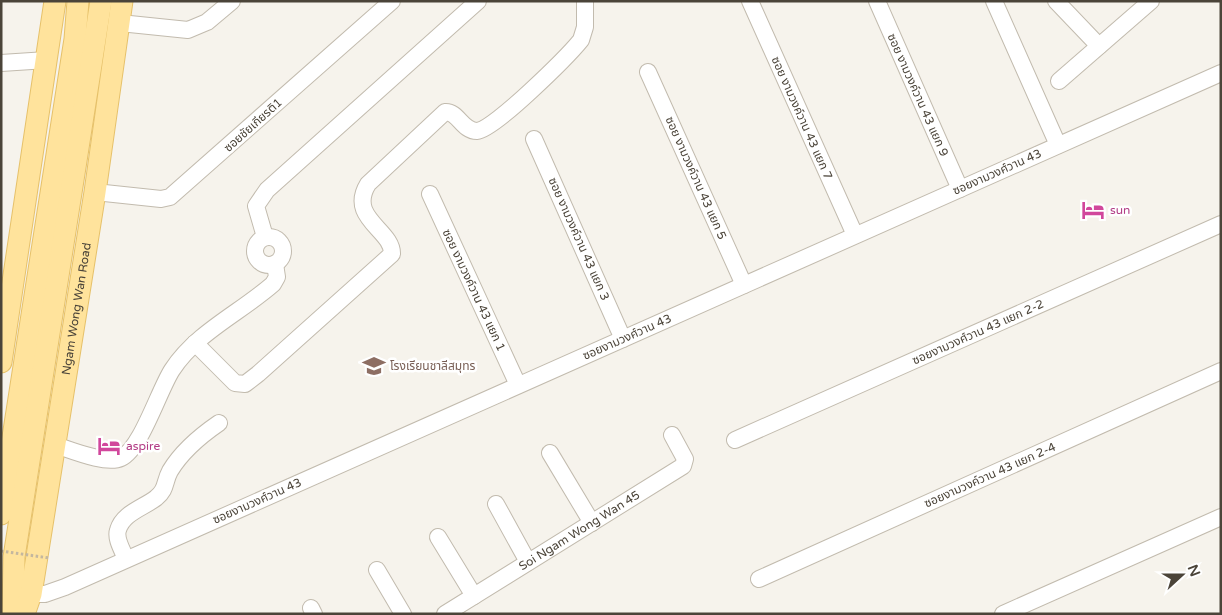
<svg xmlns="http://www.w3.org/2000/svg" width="1222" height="615" font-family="'Varela Round','Noto Sans Thai',sans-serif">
<rect width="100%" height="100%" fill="#f6f3ec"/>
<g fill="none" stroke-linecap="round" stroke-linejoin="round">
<defs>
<g id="minor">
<path d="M750 1 855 235"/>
<path d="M877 1 960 189"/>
<path d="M994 1 1058 145"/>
<path d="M1056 1 1099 46"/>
<path d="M120 23 188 30 207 22 232 1"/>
<path d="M1 63 47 60"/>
<path d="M648 72 744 285"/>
<path d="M1059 81 1151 1"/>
<path d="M534 139 623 339"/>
<path d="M95 192 161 199 170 197 392 1"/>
<path d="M430 194 518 385"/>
<circle cx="269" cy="251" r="14"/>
<path d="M265 237 256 206 267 190 478 1"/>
<path d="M195 343 235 383 245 384 258 374 392 254C393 230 347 218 368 184L445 112C458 111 462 131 477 131 494 130 568 56 581 40L585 27V1"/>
<path d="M735 440 1221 224"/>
<path d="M55 445C71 450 106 465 121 458 141 449 159 390 172 370 197 332 240 313 273 284L277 277 275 264"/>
<path d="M550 453 592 523"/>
<path d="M496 504 528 562"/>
<path d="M438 537 474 596"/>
<path d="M126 559C123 551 115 539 118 530 123 513 143 508 156 498 167 489 164 482 170 471 182 451 200 436 219 423"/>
<path d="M377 570 403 614"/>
<path d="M759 579 1221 371"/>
<path d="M31 594H45L65 587 1221 73"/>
<path d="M311 608 314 614"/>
<path id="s1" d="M445 614 683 466 685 459 672 435"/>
<path d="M1003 614 1221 517"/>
</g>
<g id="major">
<path d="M1 362 55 1"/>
<path d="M1 514 75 39 78 1"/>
<path d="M13 614 14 557 101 1"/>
<path id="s2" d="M24 614 31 594 95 192 122 1"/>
</g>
</defs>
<use href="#minor" stroke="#c2bbae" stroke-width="18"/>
<use href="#major" stroke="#e6c16a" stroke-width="23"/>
<use href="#minor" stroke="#fff" stroke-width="16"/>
<use href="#major" stroke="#ffe39c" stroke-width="21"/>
<path stroke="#c4b79f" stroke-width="3" stroke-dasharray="2.5 2.5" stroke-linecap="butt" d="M1 551 49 558"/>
</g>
<defs>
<symbol id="hotel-bare" viewBox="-9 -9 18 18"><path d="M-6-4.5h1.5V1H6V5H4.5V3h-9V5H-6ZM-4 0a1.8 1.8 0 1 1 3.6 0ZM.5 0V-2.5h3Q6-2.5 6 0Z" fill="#d1479c" stroke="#fff" stroke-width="2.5" paint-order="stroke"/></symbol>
<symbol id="school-bare" viewBox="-9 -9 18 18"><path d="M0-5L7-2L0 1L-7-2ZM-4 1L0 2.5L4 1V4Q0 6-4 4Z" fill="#8d6e63" stroke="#fff" stroke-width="2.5" paint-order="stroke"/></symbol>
</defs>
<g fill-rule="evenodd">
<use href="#hotel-bare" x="1077" y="194" width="32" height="32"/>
<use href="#school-bare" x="358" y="350" width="32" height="32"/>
<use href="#hotel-bare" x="93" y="430" width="32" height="32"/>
</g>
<g text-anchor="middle" stroke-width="5" stroke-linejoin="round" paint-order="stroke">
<g font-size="12" fill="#4b4439" stroke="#fff">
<text transform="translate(918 95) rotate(66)" y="4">ซอย งามวงค์วาน 43 แยก 9</text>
<text transform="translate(802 118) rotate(66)" y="4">ซอย งามวงค์วาน 43 แยก 7</text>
<text transform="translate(253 125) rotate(-42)" y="4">ซอยชัยเกียรติ1</text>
<text transform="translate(997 172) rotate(-24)" y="4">ซอยงามวงศ์วาน 43</text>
<text transform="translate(696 178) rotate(66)" y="4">ซอย งามวงค์วาน 43 แยก 5</text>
<text transform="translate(579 239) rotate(66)" y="4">ซอย งามวงค์วาน 43 แยก 3</text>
<text transform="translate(474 290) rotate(65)" y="4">ซอย งามวงค์วาน 43 แยก 1</text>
<text dy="4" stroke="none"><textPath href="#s2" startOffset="310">Ngam Wong Wan Road</textPath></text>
<text transform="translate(978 332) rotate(-24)" y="4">ซอยงามวงศ์วาน 43 แยก 2-2</text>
<text transform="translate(627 337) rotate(-24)" y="4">ซอยงามวงศ์วาน 43</text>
<text transform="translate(990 475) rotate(-24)" y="4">ซอยงามวงค์วาน 43 แยก 2-4</text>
<text transform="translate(257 501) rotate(-24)" y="4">ซอยงามวงศ์วาน 43</text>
<text dy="4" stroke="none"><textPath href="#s1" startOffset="158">Soi Ngam Wong Wan 45</textPath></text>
</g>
<g font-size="12" fill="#b23c85" stroke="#fff" text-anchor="start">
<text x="1110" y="214">sun</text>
<text x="126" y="450">aspire</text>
</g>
<g font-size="12" fill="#785e54" stroke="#fff" text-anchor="start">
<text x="390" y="370">โรงเรียนชาลีสมุทร</text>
</g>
</g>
<rect width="1222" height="615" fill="none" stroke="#4b4439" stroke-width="5"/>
<g transform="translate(1182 575) rotate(69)" stroke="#ffffff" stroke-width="4" paint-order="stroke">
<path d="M0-4L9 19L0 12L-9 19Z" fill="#4b4439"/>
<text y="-8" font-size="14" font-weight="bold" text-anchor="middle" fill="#4b4439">N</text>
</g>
</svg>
